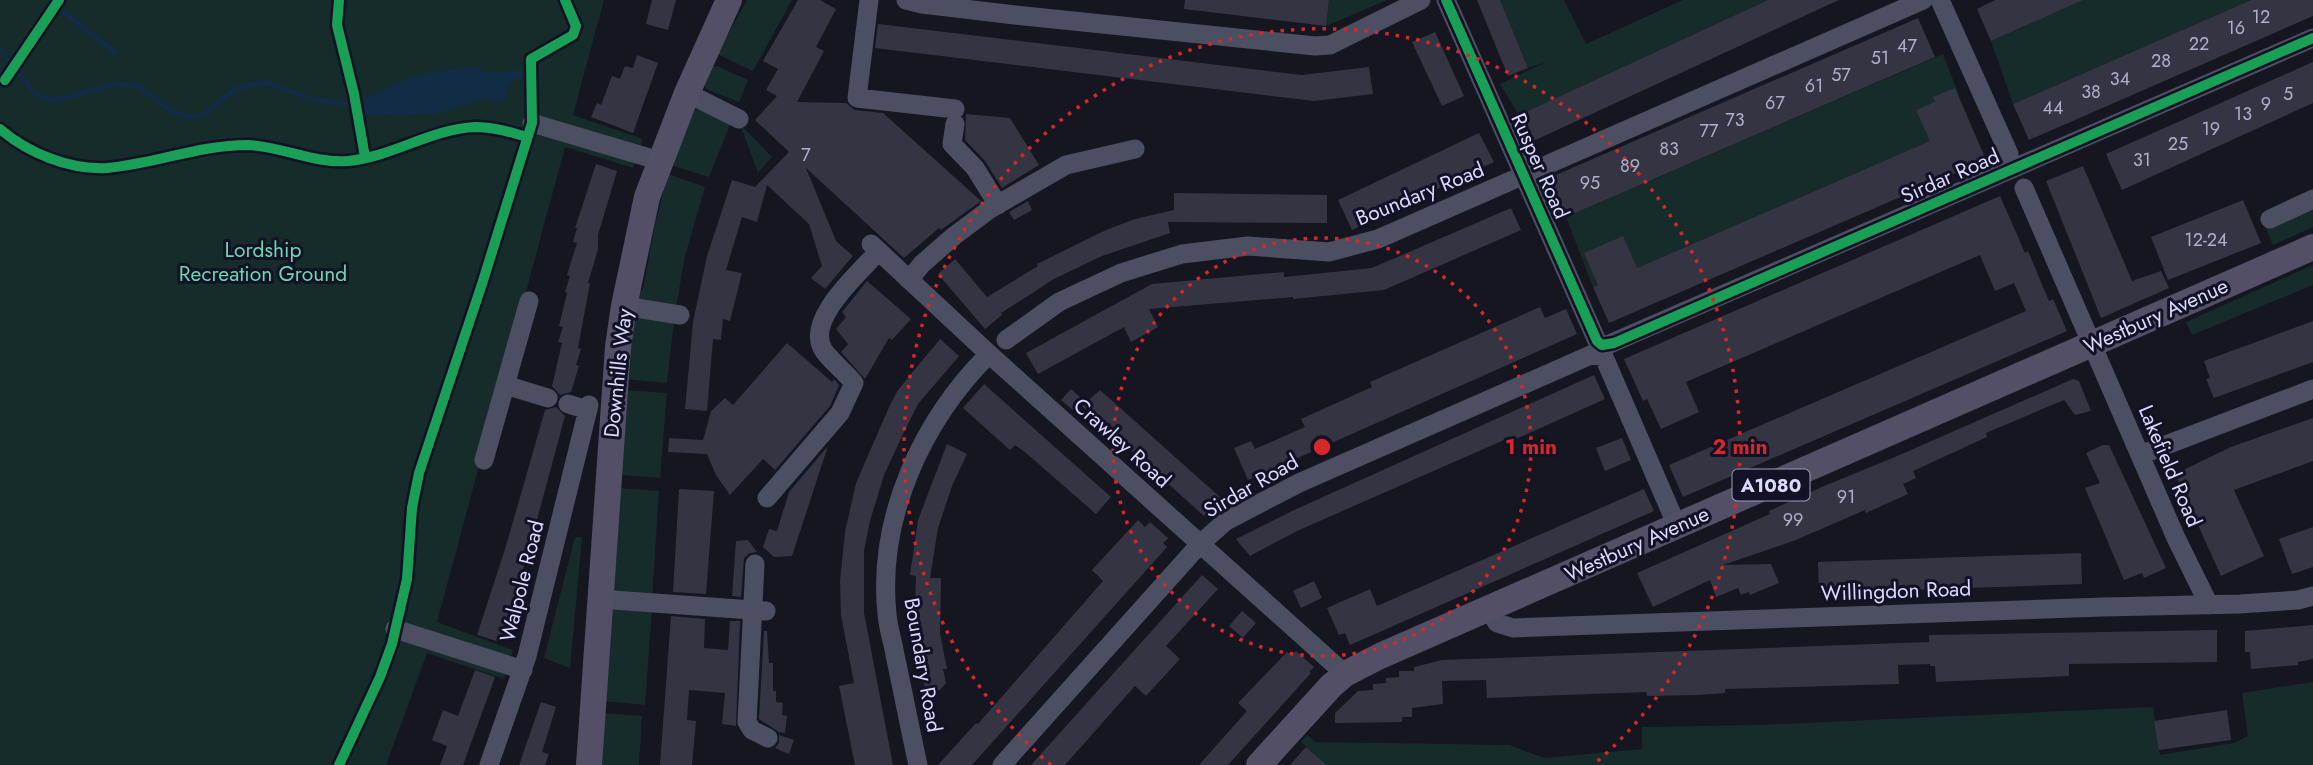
<svg xmlns="http://www.w3.org/2000/svg" width="2313" height="765" font-family="Jost,sans-serif">
<rect width="100%" height="100%" fill="#161621"/>
<path fill="#152c2a" d="M0 0H604L573 115 643 139 633 168 565 147 437 622 513 650 504 679 427 653 386 765H0Z
M747 0H792L753 71 717 54Z
M1329 0H1387L1326 26Z
M1500 0H1564L1586 44 1683 0H1768L1519 115 1500 84 1546 62 1528 68Z
M2082 0H2251L2013 104 1991 41Z
M1943 54 1970 124 1593 287 1566 217Z
M717 66 748 80 739 102 706 89 704 83 708 68Z
M702 109 731 122 709 177 670 165 690 111Z
M740 124 772 157 758 173Z
M668 174 705 187 685 256 676 307 634 299 643 289 655 225Z
M2313 203V227L2273 245 2264 224Z
M2313 265V285L2192 335 2186 322Z
M633 314 674 320 667 383 626 379Z
M625 390 667 393 660 478 622 475Z
M619 488 659 491 652 598 612 592Z
M575 537H582L570 668 544 658Z
M611 604 652 608 645 705 604 701Z
M2313 682V765H1327L1301 742 1307 735 1315 742 1509 745 1544 758 1642 749V727L1760 725 2153 707 2160 755 2234 743 2248 736 2242 693Z
M601 713 642 716 639 765H601Z"/>
<path fill="#122c45" d="M473 66 488 73 520 70 528 76 513 80 507 88 508 98 500 103 487 98 436 114 353 116 350 114V105L416 75Z"/>
<g fill="none" stroke-linecap="round" stroke-linejoin="round">
<path stroke="#122c45" stroke-width="5" d="M48 0 116 53
M0 49 35 94 53 100 74 96 113 84 138 86 172 112 189 117 205 114 235 89 267 82 308 98 350 105 356 104"/>
</g>
<path fill="#343443" d="M652 0H676L668 30 646 24Z
M798 0H820L836 9 816 47 824 51 797 102 846 103 855 110 883 113 981 201 941 230 939 228 904 258 806 168 836 241 853 256 825 289 811 278 822 266 809 224 767 185 757 222 742 217 726 270 742 273 730 321 723 319 721 340 713 339 707 411 685 409 693 322 707 256 732 180 755 187 789 152 755 120 777 96 766 90 778 69 763 61Z
M1185 0H1329L1326 26 1184 9Z
M1477 0H1500L1528 68 1508 76Z
M1768 0H1839L1531 142 1519 115Z
M1995 0H2083L1991 41 1977 9Z
M2251 0H2313V16L2029 140 2013 104Z
M1918 18 1935 57 1566 217 1549 178Z
M878 24 1302 75 1369 67 1373 94 1314 101 875 48Z
M1435 32 1464 96 1442 106 1412 42Z
M637 55 658 63 633 133 591 117 597 103 601 105 612 76 620 79 625 66 633 68Z
M2313 62V103L2122 190 2106 154Z
M1955 88 1986 160 1609 323 1593 287 1598 285 1584 253 1623 236 1637 268 1930 141 1916 110 1935 102 1933 97Z
M966 114 1010 118 1039 165 1002 188 985 161 965 140Z
M1479 133 1494 162 1352 230 1338 200Z
M596 164 617 171 598 235V249L588 283H590L578 348 581 349 576 365 579 366 571 392 560 395 552 386 562 343 558 342 563 327 559 326 567 293 565 292 570 276 567 275 577 243 573 242 577 228H575Z
M2083 166 2132 281 2161 271 2169 288 2101 318 2046 181Z
M1174 193 1327 195V223L1168 222 1170 233 1102 256 1054 279 1001 313 1002 315 985 329 938 274 955 259 987 297 1038 266 1037 264 1106 230 1135 219 1174 210Z
M2000 196 2025 253 2028 251 2049 301 2053 299 2067 331 1683 497 1669 465 2026 311 2014 283 1995 291 1980 255 1686 382 1699 412 1661 429 1647 399 1643 401 1624 359Z
M2243 200 2261 243 2168 280 2151 237Z
M1028 201 1032 210 1014 220 1009 212Z
M1511 208 1521 230 1384 290 1293 299V297L1149 309 1158 327 1131 342 1124 327 1038 374 1026 353 1152 284 1284 272V277L1372 268Z
M867 281 911 319 892 340 889 338 865 379 841 352 848 344 836 329 846 317 842 312Z
M1540 307 1545 318 1566 309 1577 334 1248 480 1234 448 1251 441 1255 449 1305 427 1301 419 1372 387 1370 382Z
M2313 321V362L2214 398 2206 379 2210 378 2204 361Z
M940 339 959 356 918 404 904 432 884 475 870 521 864 551V613L893 765H855L839 686 854 683 841 615 840 581 845 532 856 483 890 405 898 390Z
M787 343 832 382 834 379 839 385 830 406 775 470 763 459 730 495 716 475 707 454 668 452 669 438 703 440 711 411 725 398 733 405Z
M1594 375 1605 399 1505 444 1504 440 1297 531 1250 556 1236 539 1292 511Z
M2073 379 2079 381 2091 411 2075 415 2064 400 1986 433 1987 437 1913 471 1916 478 1903 484 1908 494 1866 513 1865 510 1796 540 1723 565 1771 564 1779 583 1750 595 1749 592 1741 595 1738 588 1716 597 1710 580 1653 607 1637 573 1770 514 1769 511 1824 486 1895 457Z
M984 384 1111 497 1096 514 1026 453 1015 445 1010 450 963 408Z
M1071 389 1084 401 1074 411 1061 400Z
M1100 390 1221 498 1204 516 1082 406Z
M556 407 565 416 528 553 500 642 477 635 506 546 545 410Z
M2313 418V461L2234 490 2264 556 2221 576 2175 474 2231 447Z
M1622 438 1631 460 1605 471 1596 448Z
M947 444 967 454 952 486 938 528 930 578H941L940 633 947 669H943L946 683 940 690 926 694 914 639 916 576 910 575 918 520Z
M2103 445H2109L2166 568 2144 578 2142 573 2124 580 2085 488 2100 483 2086 453Z
M828 446 792 556 774 557 763 547 769 529 777 531 789 492Z
M679 489 714 491 706 594 673 592Z
M1644 489 1654 511 1350 645 1345 633 1339 635 1327 608 1370 589 1377 606Z
M1138 520 1145 527 1150 522 1168 538 1163 543 1167 547 972 765H938L976 723 978 724 1103 581 1092 570Z
M2313 527V567L2292 574 2279 539Z
M748 540 757 552 750 553 744 558 741 597 732 596 736 541Z
M2081 553 2082 584 1819 593 1818 562Z
M1202 575 1218 589 1166 646 1180 659 1146 696 1135 686 1065 765H1031Z
M1314 581 1322 598 1301 608 1293 591Z
M1242 611 1256 623 1243 638 1229 626Z
M671 616 705 619 704 648 728 650 730 621H740L736 726 722 724 725 693 689 690 687 720 696 721 692 765H660Z
M2313 625V659L2298 662V665L2251 669 2250 652H2245V631Z
M2217 630V662L2069 664V676L1936 682 1935 666H1930V664L1898 665 1899 684 1725 689V693L1698 695 1647 696 1646 692 1487 698 1486 680 1442 681 1443 704 1412 708V717H1402V722L1335 723V713L1358 691 1373 690V684L1386 683V678L1399 677V671H1414V667L1442 660 1929 642V635Z
M764 631H767L769 663H773V691H776V702L783 703 782 715 787 716 785 733 779 732 759 719Z
M1296 651 1314 667 1309 672 1311 673 1228 765H1199L1247 711 1238 703 1287 652 1292 655Z
M475 670 495 677 463 765H440L447 746 432 740 443 710 458 716Z
M541 702 556 707 542 752 549 754 545 765H519Z
M2227 710 2231 740 2159 750 2154 721Z
M779 735 794 740 789 754 775 748 779 743Z
M1306 747 1327 765H1290Z"/>
<g fill="none" stroke-linecap="round" stroke-linejoin="round">
<path stroke="#4c4e62" stroke-width="19" d="M869 0 857 98 955 109
M906 0 922 4 1015 15 1315 46 1330 45 1421 0
M1446 0 1597 341 1605 346 2313 38
M1940 0 2009 154
M687 93 739 119
M532 123 660 161
M955 124 952 144 975 168 998 205
M2024 188 2176 538 2209 605
M2270 219 2313 199
M871 244 989 354 1345 674
M909 280 922 264 954 236 990 209 1066 165 1135 149
M624 306 680 315
M1006 340 1059 302 1121 273 1182 254 1248 246 1329 252 1378 239 1923 0
M505 385 548 398
M568 404 588 410
M2140 455 2313 389
M484 460 529 301
M767 498 840 413 854 383C846 373 831 361 824 351 803 321 860 272 879 251
M755 564 747 722 752 730 768 738
M599 599 766 611
M1489 609 1497 623 1513 628 2103 607 2240 604 2298 600 2313 596
M395 629 523 670
M489 765 527 656 589 405
M918 765C910 729 903 692 895 655 893 642 888 628 887 614 877 518 922 421 989 354
M1002 765 1200 544 1226 521 1299 483 1593 354 1604 357 1677 526"/>
<path stroke="#534f67" stroke-width="26" d="M589 765 618 347 624 306 647 197 687 93 729 0
M1259 765 1331 686 1345 674 1380 656 2313 247"/>
<defs>
<path id="cycleway" d="M339 0 337 25 354 94 365 157
M1446 0 1597 341 1602 345
M5 80 59 0
M0 129C28 153 69 170 107 168 155 164 198 145 248 145 281 146 315 164 348 161 392 157 431 129 475 127 493 127 510 132 527 137
M1602 345 1614 343 2313 38
M339 765 380 677 392 644 407 579 412 508 419 473 482 284 532 123 531 59 573 35 576 26 565 0"/>
</defs>
<use href="#cycleway" stroke="#121126" stroke-width="15"/>
<use href="#cycleway" stroke="#1a9f57" stroke-width="10"/>
</g>
<g fill="none" stroke="#d62828" stroke-width="3.5" stroke-dasharray="3.5 7">
<circle cx="1322" cy="447" r="209"/>
<path d="M1051 765A418 418 0 1 1 1593 765"/>
</g>
<g text-anchor="middle" stroke-width="6" stroke-linejoin="round" paint-order="stroke">
<g font-size="18" fill="#b0b0ce">
<text x="2261" y="23">12</text>
<text x="2236" y="34">16</text>
<text x="2199" y="50">22</text>
<text x="1907" y="52">47</text>
<text x="1880" y="64">51</text>
<text x="2161" y="67">28</text>
<text x="1841" y="81">57</text>
<text x="2120" y="85">34</text>
<text x="1814" y="92">61</text>
<text x="2091" y="98">38</text>
<text x="2288" y="100">5</text>
<text x="1775" y="109">67</text>
<text x="2266" y="110">9</text>
<text x="2053" y="114">44</text>
<text x="2243" y="120">13</text>
<text x="1735" y="126">73</text>
<text x="2211" y="135">19</text>
<text x="1709" y="137">77</text>
<text x="2178" y="150">25</text>
<text x="1669" y="155">83</text>
<text x="806" y="161">7</text>
<text x="2142" y="166">31</text>
<text x="1630" y="172">89</text>
<text x="1590" y="189">95</text>
<text x="2206" y="246">12-24</text>
<text x="1846" y="503">91</text>
<text x="1793" y="526">99</text>
</g>
<rect fill="#121126" stroke="#9d9ebc" stroke-width="2" x="1732.5" y="469.5" width="77" height="31" rx="5"/>
<g font-size="19" font-weight="bold" fill="#d9dafc">
<text x="1771" y="492">A1080</text>
</g>
<g font-size="21" fill="#d9dafc" stroke="#121126">
<text transform="translate(1540 166) rotate(66)" y="7">Rusper Road</text>
<text transform="translate(1950 176) rotate(-24)" y="7">Sirdar Road</text>
<text transform="translate(1420 194) rotate(-22)" y="7">Boundary Road</text>
<text transform="translate(2156 316) rotate(-24)" y="7">Westbury Avenue</text>
<text transform="translate(618 373) rotate(-84)" y="7">Downhills Way</text>
<text transform="translate(1122 443) rotate(42)" y="7">Crawley Road</text>
<text transform="translate(2170 466) rotate(67)" y="7">Lakefield Road</text>
<text transform="translate(1251 486) rotate(-30)" y="7">Sirdar Road</text>
<text transform="translate(1637 544) rotate(-24)" y="7">Westbury Avenue</text>
<text transform="translate(522 581) rotate(-76)" y="7">Walpole Road</text>
<text transform="translate(1896 591) rotate(-2)" y="7">Willingdon Road</text>
<text transform="translate(923 665) rotate(80)" y="7">Boundary Road</text>
</g>
<g font-size="21" fill="#6ad8ad" stroke="#121126">
<text x="263" y="257">Lordship<tspan x="263" dy="24">Recreation Ground</tspan></text>
</g>
</g>
<circle cx="1322" cy="447" r="10" fill="#d62828" stroke="#121126" stroke-width="3.5"/>
<g font-size="21" text-anchor="middle" font-weight="bold" fill="#d62828" stroke="#121126" stroke-width="6" stroke-linejoin="round" paint-order="stroke">
<text x="1531" y="454">1 min</text>
<text x="1740" y="454">2 min</text>
</g>
</svg>
